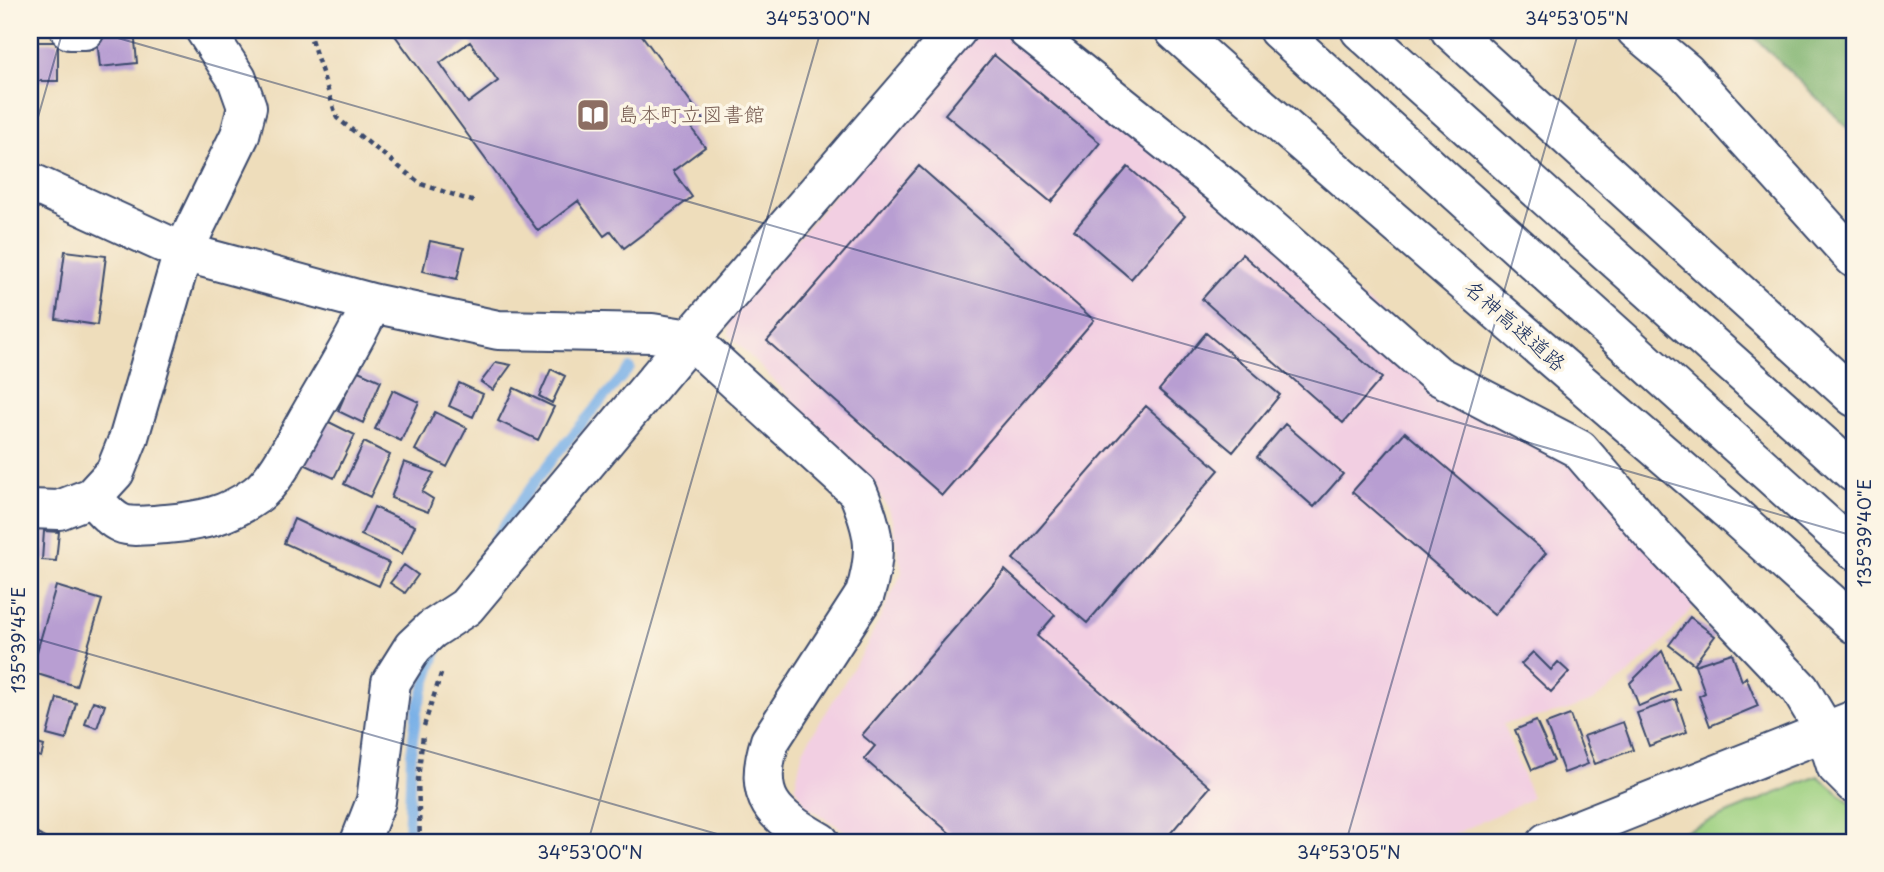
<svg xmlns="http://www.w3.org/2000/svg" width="1884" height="872" font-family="'Playpen Sans','Klee One',sans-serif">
<rect width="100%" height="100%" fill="#fcf5e5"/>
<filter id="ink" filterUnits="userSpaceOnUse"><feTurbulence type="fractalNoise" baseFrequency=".0143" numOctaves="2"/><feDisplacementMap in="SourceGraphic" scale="14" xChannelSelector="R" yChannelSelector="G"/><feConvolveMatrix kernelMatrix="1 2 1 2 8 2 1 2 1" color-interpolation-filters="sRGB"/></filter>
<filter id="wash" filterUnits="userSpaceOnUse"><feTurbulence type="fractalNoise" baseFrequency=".00686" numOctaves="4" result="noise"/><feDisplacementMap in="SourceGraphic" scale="28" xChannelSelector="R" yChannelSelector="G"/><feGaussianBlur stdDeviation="1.57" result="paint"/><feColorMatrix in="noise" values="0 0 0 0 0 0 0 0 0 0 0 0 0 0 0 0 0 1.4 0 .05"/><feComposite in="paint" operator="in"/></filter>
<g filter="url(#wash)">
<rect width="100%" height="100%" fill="#edb"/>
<path fill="#f2cfe2" d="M987 30H1011L1575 461 1699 600 1663 643 1621 681 1593 701 1565 711 1503 724 1532 798 1438 842H862L806 806 795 786 803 750 867 645 902 572 891 516 875 484 729 335 728 320 971 34Z"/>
<path fill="#9dd080" stroke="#5c806f" stroke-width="2" d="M1818 776 1854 806V842H1659Z"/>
<path fill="#7eb26e" stroke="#4c7066" stroke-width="2" d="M1747 30H1854V134Z"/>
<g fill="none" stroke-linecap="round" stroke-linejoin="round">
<path stroke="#77afe7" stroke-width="10" d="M479 564C522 493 575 430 630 368
M408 842 411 754 417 710 441 640"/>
</g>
<g id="blocks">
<path fill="#b89ed2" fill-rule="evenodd" d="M96 30H134L137 63 100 67Z
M391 30H638L704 120 692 129 705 147 673 171 692 197 624 248 611 231 604 236 578 201 538 231ZM470 42 498 81 468 103 440 63Z
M30 42H58V81H30Z
M994 55 1100 143 1051 202 945 114Z
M919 166 1094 320 942 495 767 341Z
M1128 167 1185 216 1131 279 1074 230Z
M430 241 464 248 457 279 423 271Z
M65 251 106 256 97 325 56 319Z
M1242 254 1382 378 1343 423 1202 299Z
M1206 333 1280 395 1233 452 1159 390Z
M496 362 511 365 493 390 481 382Z
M551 369 565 376 552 403 539 396Z
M356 370 381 381 363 423 338 411Z
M459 383 483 394 473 417 449 406Z
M514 388 554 407 538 440 498 421Z
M393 390 419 402 401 441 375 429Z
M1146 406 1219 470 1087 623 1013 559Z
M435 412 467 428 447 467 415 450Z
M325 420 355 435 334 478 304 464Z
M1285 424 1343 474 1314 507 1257 457Z
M1405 432 1546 553 1494 615 1352 492Z
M364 442 390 455 370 497 344 484Z
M404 462 434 473 422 492 433 499 428 512 391 498Z
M374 507 415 526 402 554 361 535Z
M294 519 389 563 379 586 284 543Z
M44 531 59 532 56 561 42 560Z
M404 565 418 575 405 593 390 583Z
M1005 570 1055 615 1037 636 1210 787 1163 842H960L864 759 875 746 862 735Z
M56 586 102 600 76 686 31 672Z
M1690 617 1715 636 1694 664 1669 645Z
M1662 651 1679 689 1639 706 1630 683Z
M1533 652 1551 670 1558 662 1569 672 1551 692 1521 664Z
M1732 653 1742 681 1746 677 1758 706 1710 726 1699 696 1705 693 1695 665Z
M57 698 76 703 66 740 47 735Z
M1676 699 1687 732 1649 746 1637 713Z
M93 701 105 705 97 728 85 724Z
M30 705 41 709 31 742 44 746 41 757 30 754Z
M1570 715 1588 764 1564 773 1546 724Z
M1536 721 1554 761 1532 770 1515 730Z
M1623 722 1633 750 1595 764 1584 736Z
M30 829 51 842H30Z"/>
</g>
</g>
<g filter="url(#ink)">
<use href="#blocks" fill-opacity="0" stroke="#3b496c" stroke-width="2"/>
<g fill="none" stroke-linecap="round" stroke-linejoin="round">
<defs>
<path id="minor" d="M70 30H85
M1027 30 1222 186 1437 375 1579 449 1656 538 1800 689 1825 731 1836 766 1854 784
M1636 30 1686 72 1854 258
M30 182 183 252 372 303 498 330 652 333 690 339 858 492C875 533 878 551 865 594L770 741C752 799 773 815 820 842
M92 497C121 531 123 527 166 524 201 521 227 516 256 495 277 480 297 437 310 415 331 378 354 342 372 303
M30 509 59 510 92 497 115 472 129 437 183 252 240 135 247 107 237 79 205 30
M360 842 376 801 391 682 413 647 431 630 466 607 690 339 957 30
M1547 842 1854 720"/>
<path id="highway" d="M1174 30 1231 81 1728 510 1854 624
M1278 30 1854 550
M1360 30 1854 473
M1450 30 1854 397"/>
</defs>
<use href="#minor" stroke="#3b496c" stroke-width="42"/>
<use href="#highway" stroke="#3b496c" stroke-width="42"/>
<path stroke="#3b496c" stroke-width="4.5" stroke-dasharray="5 5" stroke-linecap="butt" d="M308 30 337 118 421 184 475 202
M424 726 442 671
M420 842 418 779 423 735"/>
<use href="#minor" stroke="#fff" stroke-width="38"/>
<use href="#highway" stroke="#fff" stroke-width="38"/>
</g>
</g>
<path fill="none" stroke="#1b2f5e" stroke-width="2" stroke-opacity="0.45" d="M90 30 1854 536M30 145 63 30M30 637 745 842M588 842 821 30M1346 842 1579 30"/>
<defs>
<symbol id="library-square" viewBox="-11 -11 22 22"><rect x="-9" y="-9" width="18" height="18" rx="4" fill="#8d6e63" stroke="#fcf5e5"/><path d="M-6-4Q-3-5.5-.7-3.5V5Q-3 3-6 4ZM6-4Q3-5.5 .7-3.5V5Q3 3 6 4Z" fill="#fff"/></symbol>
</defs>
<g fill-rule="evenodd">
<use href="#library-square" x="574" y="96" width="38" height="38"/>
</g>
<g text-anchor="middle" stroke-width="7" stroke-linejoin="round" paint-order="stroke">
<g font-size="21" fill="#785e54" stroke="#fcf5e5" text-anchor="start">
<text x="618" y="122">島本町立図書館</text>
</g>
<g font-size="21" fill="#1b2f5e" stroke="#fcf5e5">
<text transform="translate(1515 326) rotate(41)" y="7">名神高速道路</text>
</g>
</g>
<rect width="1884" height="872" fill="none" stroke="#fcf5e5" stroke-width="77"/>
<rect x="38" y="38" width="1808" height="796" fill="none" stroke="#1b2f5e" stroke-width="2.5"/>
<g font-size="18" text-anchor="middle" fill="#1b2f5e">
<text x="818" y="25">34°53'00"N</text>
<text x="1577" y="25">34°53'05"N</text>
<text transform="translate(1865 533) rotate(-90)" y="6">135°39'40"E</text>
<text transform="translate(19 640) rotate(-90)" y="6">135°39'45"E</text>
<text x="590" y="859">34°53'00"N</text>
<text x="1349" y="859">34°53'05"N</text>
</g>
</svg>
